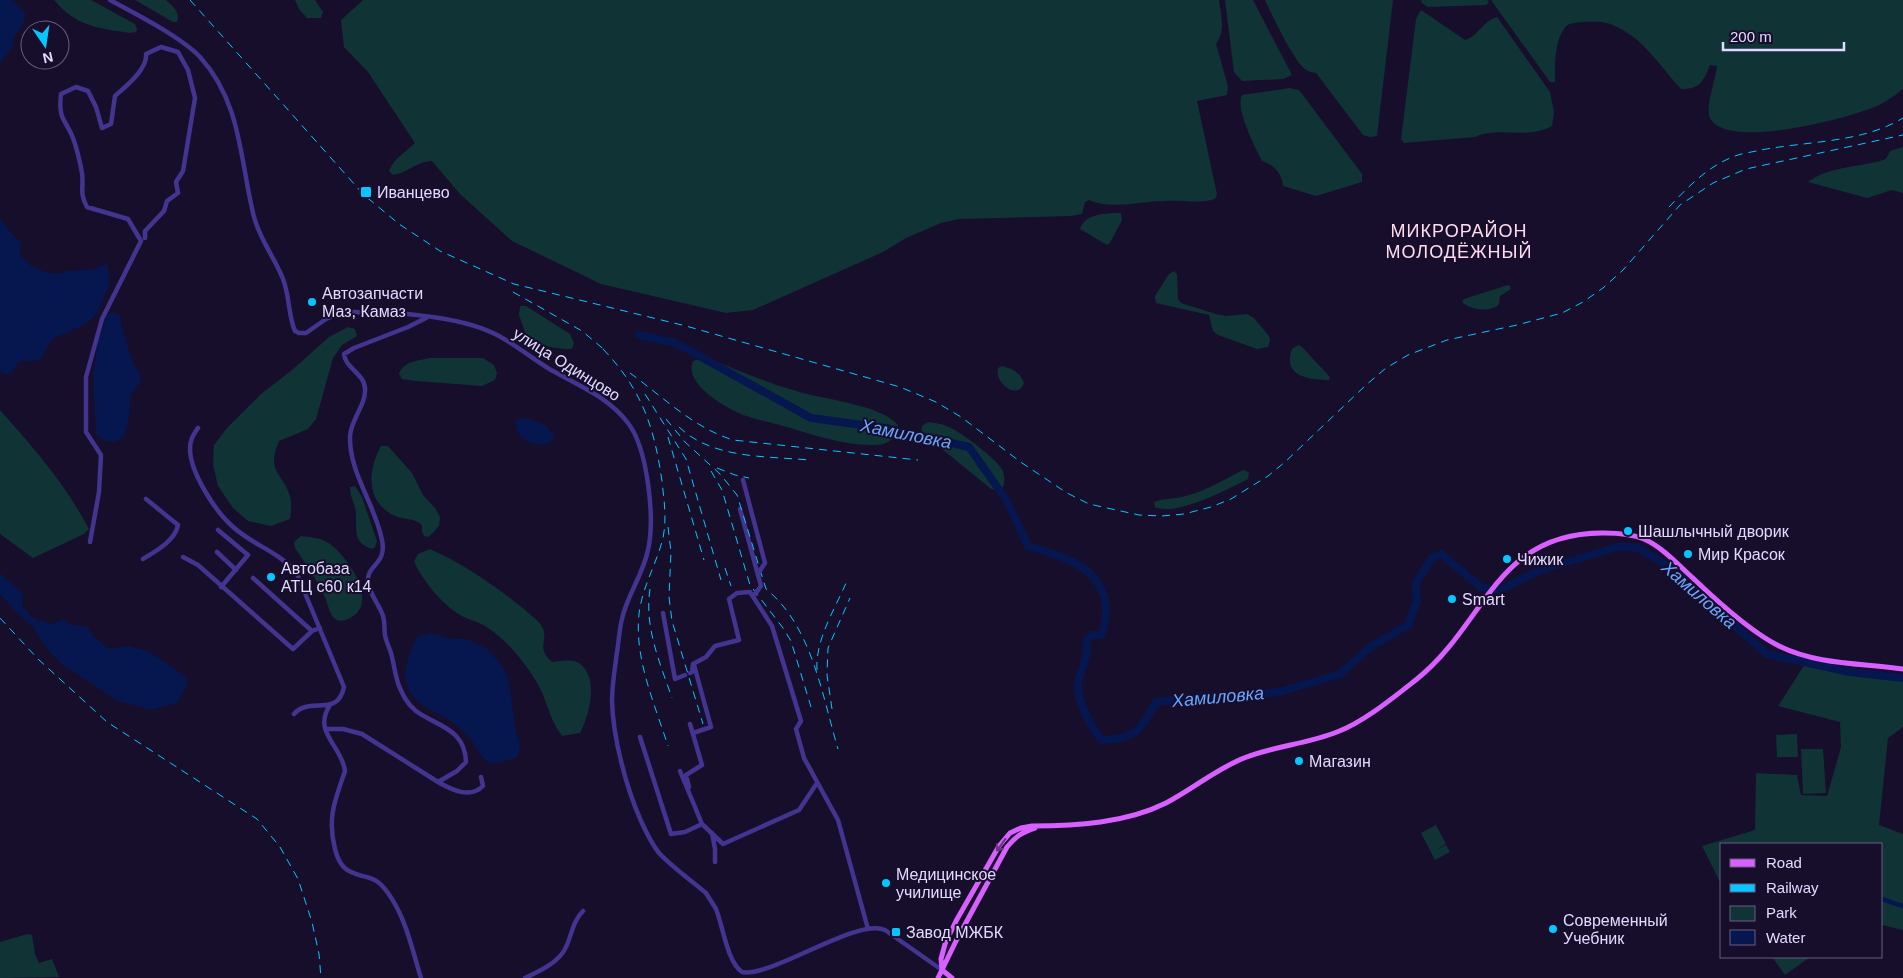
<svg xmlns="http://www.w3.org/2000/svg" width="1903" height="978" font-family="Arial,sans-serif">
<rect width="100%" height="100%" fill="#170e2c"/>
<path fill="#103336" d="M54 0H91L135 24 137 29 136 32 130 33C98 28 77 27 54 0Z
M135 0H166C172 6 181 12 177 22H173Z
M295 0H315L323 12 321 18H307L299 9Z
M363 0H1219C1221 16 1226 31 1216 44L1228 86 1227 95 1197 101 1217 194 1215 199C1200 204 1182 200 1165 201 1142 201 1111 210 1089 200L1085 202 1082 214 1071 216 959 219 941 223 906 238 883 252 753 310 726 313 601 284 512 241 460 194 432 161C415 162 408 173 393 175L389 171C394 158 405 153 415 143L368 72 344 47 341 20Z
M1225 0H1253L1292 75 1283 79 1242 81 1234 72Z
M1265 0H1393L1377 136 1370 137 1363 135 1316 73C1312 72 1308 72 1305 69 1293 60 1272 15 1265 0Z
M1421 0H1487L1489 2 1486 5 1428 7 1422 3Z
M1491 0H1903V89C1895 95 1886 102 1877 106 1849 118 1727 151 1710 118 1705 107 1716 78 1717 66L1710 65C1703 82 1700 89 1681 89 1667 74 1648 47 1632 36 1625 31 1615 25 1607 23 1601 21 1571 21 1566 26 1554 41 1555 64 1555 82H1550Z
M1421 10 1465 40C1479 36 1481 22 1497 17L1550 92 1554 112 1552 126C1526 140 1500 126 1475 137L1404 143 1401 139 1416 19Z
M1290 88 1299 90 1362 174V182L1316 196 1283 186C1282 173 1274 165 1262 161 1255 147 1235 109 1242 95Z
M1903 147V193L1892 190 1867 198 1808 182C1831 165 1860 168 1886 159L1890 151Z
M1113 213H1121L1122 220 1110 243 1107 245 1080 229C1085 215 1100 214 1113 213Z
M1174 271 1177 274 1178 299 1181 303 1216 314 1226 316 1247 314 1254 318 1269 336 1270 341 1268 347 1257 349 1218 335 1213 331 1209 315 1156 303 1155 296 1169 274Z
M1508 285 1510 286 1511 289 1500 296 1499 304C1491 313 1470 310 1462 302L1464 299Z
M520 306H526L570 334 574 343 572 349C561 350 539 345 528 341L519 315Z
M348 327 355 329 357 336 342 345 333 358 316 419 308 429 279 441C266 473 282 471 290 496 292 504 291 511 290 519L271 526 248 521 233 508 218 486 213 465 214 445 227 428 261 394 292 370 329 337Z
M1298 345 1302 347 1330 377 1329 380C1308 380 1282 376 1292 349Z
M706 357C736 370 765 382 796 391 822 399 882 405 898 425L896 436C890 441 885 445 876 445 844 446 811 434 780 425 768 422 755 419 743 415 726 408 683 384 693 361Z
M429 358H483L494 365 497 373 495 380 482 386 416 381 402 379 399 374C403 361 418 361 429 358Z
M1002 366C1013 369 1020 372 1024 383 1018 401 994 383 998 368Z
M0 410C33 447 66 485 89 529L84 534 33 558 0 534Z
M928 422C936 423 943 424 951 428 962 433 995 458 1001 468 1005 474 1005 481 1003 487L996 491 990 488 921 432 922 426Z
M381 446H388L412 473 423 495 435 508 440 517 439 526 432 534 428 537 424 536 422 532V525C414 517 402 520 393 515 365 500 368 470 381 446Z
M1245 470 1249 473 1248 479C1228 489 1176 517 1155 507L1154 502C1164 498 1175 499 1186 496 1206 491 1223 480 1241 471Z
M355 486 362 497 377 541 375 547 372 549C349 541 359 526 355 507 353 500 350 496 350 487Z
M301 536C312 537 321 538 330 544 349 558 381 605 348 619 343 621 338 622 334 618 329 613 328 604 325 597 317 580 306 564 295 548L294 542Z
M430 549C464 564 495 586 524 609 529 614 537 619 541 625 551 641 534 646 552 662 560 661 572 659 579 663 600 678 589 715 580 733L562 736C550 720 548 705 540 688 528 666 509 642 488 628 479 621 466 620 457 613 442 604 420 577 414 561L418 554Z
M1805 664 1903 681V727L1888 738 1879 825 1903 834V930L1882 925V844H1722V886L1702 846 1755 830 1756 773 1797 775 1801 795 1827 796 1841 747 1840 722 1778 706Z
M1797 734 1798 757H1777L1776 735Z
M1801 749H1823L1826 793 1803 794Z
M1436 825 1446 844 1436 850 1446 845 1450 852 1435 860 1421 833Z
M27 934 32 935 35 954 39 963 52 959 59 977 0 978V942Z
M1772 957H1810L1785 975Z"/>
<path fill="#05174e" d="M0 0H12L26 14 23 25 12 40 14 44 0 64Z
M0 218 11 233 21 242 20 255 30 265 45 272 56 274 68 271 94 269 107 264 110 283 97 314 84 325 52 339 40 360C21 364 23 353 11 373L6 375 0 371Z
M113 312 119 314C123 329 126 344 132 359 134 365 138 370 140 376 143 384 133 388 131 396 128 410 132 440 113 442 105 442 101 439 96 434L93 376 98 341 107 315Z
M526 418 545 425 554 436 553 440C540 451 512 439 516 420Z
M0 573 23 594 22 606 33 618 51 624 64 619 69 624 88 627 93 636 109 649 129 646 148 651 177 670 186 678 187 685 177 703 151 710 118 701 62 664 50 652 32 626 17 613 0 594Z
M431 633 454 639H467L487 649 504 668 509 682 516 732 520 745 518 756C510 759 501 764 492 763 481 761 478 749 472 741 468 735 461 730 456 725 439 711 411 706 406 681 403 665 411 650 417 637Z"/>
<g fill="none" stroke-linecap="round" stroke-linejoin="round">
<path stroke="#05174e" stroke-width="4.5" d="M1882 899 1903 906"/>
<path stroke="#05174e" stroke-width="8" d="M639 335 676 343 811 418 885 428 969 447 1007 501 1028 546C1056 555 1092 562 1103 594 1105 600 1107 605 1106 612 1105 620 1105 628 1101 635H1092L1087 640C1087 647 1087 654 1085 660 1083 668 1079 675 1078 683 1076 699 1091 728 1102 740 1136 739 1140 730 1156 702L1204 696H1242L1279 692 1340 674 1369 648 1408 625 1417 601 1416 590 1417 581 1432 558 1441 554 1482 588H1487
M1495 589 1500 590 1540 570 1621 546 1638 548 1659 560 1767 654 1850 672 1903 678"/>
<path stroke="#43348f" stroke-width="4.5" d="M110 0C136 14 181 37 200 57 242 103 240 162 254 217 260 240 275 258 283 279 290 297 288 315 295 331L299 333H306L326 319 338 314 350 312C394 312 460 315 499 336 517 346 533 359 551 370 578 385 608 397 628 423 648 449 655 519 648 550 643 575 627 595 622 619 619 630 619 641 617 652 615 668 612 685 612 701 613 738 626 787 641 821 646 832 651 843 659 853 673 868 691 880 706 893 709 898 713 904 716 909 723 926 727 962 742 972 771 978 857 917 885 930L942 970
M198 428C193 435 190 440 190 449 190 472 215 511 232 526 252 545 279 551 297 574L344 687C338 718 309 696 294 714
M743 480 765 563 761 569
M740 509 761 586 758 590
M218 530 248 555 221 587
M90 542 99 492 101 455 86 432V377L102 319 141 241 128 219 87 207C79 193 84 187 82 173 80 162 77 149 73 138 65 118 58 120 61 94L76 87 88 91 96 107 102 128 111 124 115 96C125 87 148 69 146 54L161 47 178 52 188 70 195 98 183 171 176 182 178 193 167 201 164 211 145 231V238
M217 552 236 570
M183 557 198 565 293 649 312 631
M143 559C156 551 175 541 178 525L146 499
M253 578 312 631 320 628
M663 613 675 679 685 675
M690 673 692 672 693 664 706 657 715 646 739 640 729 599 737 593 750 592 772 626 801 721 796 729 804 758 838 820 868 929
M330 705C312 732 342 746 345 771 335 800 327 818 335 849 337 857 341 867 349 871 366 880 374 873 388 893 406 918 412 949 421 978
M325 729H343L362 734 438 782 457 771 466 762C465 728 436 726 416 711 407 704 403 695 399 686 395 675 394 664 391 653 389 647 386 641 385 635 384 628 385 622 383 616 379 604 369 594 368 581 367 564 387 565 382 540 375 504 349 473 350 436 351 419 366 405 365 389 365 374 345 368 344 354L354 348 408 327 426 318
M693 733 711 727 694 665
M640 737 671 834 685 832 702 824
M680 771 702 824 723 844 799 810 817 783
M438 782C452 790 470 799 483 786L481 777
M689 787 686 775 702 765 690 724
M712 833 715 849V862
M525 978C538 972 560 962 566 947 572 934 573 921 583 911"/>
<path stroke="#d760ff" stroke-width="5" d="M942 970 941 959 945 944 956 921 999 846 1010 833 1021 828 1032 826C1076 826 1126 823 1166 803 1193 789 1216 769 1244 758 1274 746 1307 744 1337 732 1364 722 1394 697 1417 679 1486 624 1495 532 1604 533 1618 533 1632 534 1644 539 1664 548 1679 566 1695 580 1718 602 1751 632 1779 646 1817 665 1862 663 1903 669
M942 970 952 978
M938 978 956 941 1007 847C1015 837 1022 832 1035 828"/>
<path stroke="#05c7ff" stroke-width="1" stroke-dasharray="8 6" stroke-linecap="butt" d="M190 0 364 195 399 224 440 251 514 284 686 326 900 387 936 402 961 417 1022 463 1067 493 1089 504 1139 515 1162 516 1184 514 1211 507 1231 499 1268 476 1285 462 1366 385 1386 368 1408 355 1447 340 1517 325 1562 313 1583 302 1603 288 1623 270 1680 205 1713 183 1746 169 1903 135
M1669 207C1688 187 1708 166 1735 156 1743 153 1753 152 1761 150 1808 141 1862 143 1903 118
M513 292 582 331 607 352
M603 349C642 390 654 426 662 481 664 501 667 518 663 538 657 563 642 587 639 614 634 658 655 705 668 746
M630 373C663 397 694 428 733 440L918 460
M645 394 686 459 721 580
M666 419 685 442 720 474 737 495 766 589C812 626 822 695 838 749
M679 427C712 459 766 456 809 460
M668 437 704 560
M717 468 735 475 749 478
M711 471 722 490 750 585 783 628 791 641 811 707
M668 527 671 552 669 597 672 621 703 724
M725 568 731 586
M650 589C644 627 660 663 672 698
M0 618 38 659 107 722 257 819 280 847 298 879 312 922 319 954 321 978
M817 670C815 640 835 609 846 583
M832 709 827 675 828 648 850 598"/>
<path stroke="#43348f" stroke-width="4.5" d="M758 575 761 569
M754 595 758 590"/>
</g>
<defs><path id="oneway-shaft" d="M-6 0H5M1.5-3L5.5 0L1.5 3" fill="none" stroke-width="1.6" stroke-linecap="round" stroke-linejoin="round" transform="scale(1.25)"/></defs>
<use stroke="#6d338b" href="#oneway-shaft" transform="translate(1001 845) rotate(126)"/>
<g fill="#05c7ff" stroke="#170e2c" stroke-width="2">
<rect x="360" y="186" width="12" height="12" rx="2.5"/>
<circle cx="312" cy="302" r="5"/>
<circle cx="1628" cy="531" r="5"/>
<circle cx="1688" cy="554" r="5"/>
<circle cx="1507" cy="559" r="5"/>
<circle cx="271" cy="577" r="5"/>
<circle cx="1452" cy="599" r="5"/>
<circle cx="1299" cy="761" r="5"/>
<circle cx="886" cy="883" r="5"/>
<circle cx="1553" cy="929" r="5"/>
<rect x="891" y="927" width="10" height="10" rx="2.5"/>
</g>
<g text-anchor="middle" stroke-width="4" stroke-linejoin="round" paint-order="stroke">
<g font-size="16" fill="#e2d9ff" stroke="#170e2c" text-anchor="start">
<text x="377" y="198">Иванцево</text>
<text x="322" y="299">Автозапчасти<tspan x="322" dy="18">Маз, Камаз</tspan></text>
<text x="1638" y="537">Шашлычный дворик</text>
<text x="1698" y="560">Мир Красок</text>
<text x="1517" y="565">Чижик</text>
<text x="281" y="574">Автобаза<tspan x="281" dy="18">АТЦ с60 к14</tspan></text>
<text x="1462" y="605">Smart</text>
<text x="1309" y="767">Магазин</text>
<text x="896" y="880">Медицинское<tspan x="896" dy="18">училище</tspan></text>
<text x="1563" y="926">Современный<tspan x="1563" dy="18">Учебник</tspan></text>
<text x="906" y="938">Завод МЖБК</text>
</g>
<g font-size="16" fill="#e2d9ff" stroke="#170e2c">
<text transform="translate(567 364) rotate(32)" y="6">улица Одинцово</text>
</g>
<g font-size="18" letter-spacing="1" fill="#ffdbed" stroke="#170e2c">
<text x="1459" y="237">МИКРОРАЙОН<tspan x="1459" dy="21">МОЛОДЁЖНЫЙ</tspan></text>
</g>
<g font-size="18" font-style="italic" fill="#67a6ff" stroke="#170e2c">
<text transform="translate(906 434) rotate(11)" y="6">Хамиловка</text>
<text transform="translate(1699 595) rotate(41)" y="6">Хамиловка</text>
<text transform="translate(1218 697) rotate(-5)" y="6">Хамиловка</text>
</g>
</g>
<rect x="1720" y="843" width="162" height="115" fill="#170e2c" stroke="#685f80"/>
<rect x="1730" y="859" width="25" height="8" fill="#d760ff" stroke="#685f80"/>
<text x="1766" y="868" font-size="15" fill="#e2d9ff">Road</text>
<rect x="1730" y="884" width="25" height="8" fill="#05c7ff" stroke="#685f80"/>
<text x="1766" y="893" font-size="15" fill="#e2d9ff">Railway</text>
<rect x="1730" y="906" width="25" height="15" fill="#103336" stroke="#685f80"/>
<text x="1766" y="918" font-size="15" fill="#e2d9ff">Park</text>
<rect x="1730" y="930" width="25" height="15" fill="#05174e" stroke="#685f80"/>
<text x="1766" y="943" font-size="15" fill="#e2d9ff">Water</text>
<g transform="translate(45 45) rotate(167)"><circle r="24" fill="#170e2c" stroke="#685f80"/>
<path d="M0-4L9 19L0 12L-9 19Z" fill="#05c7ff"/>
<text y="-8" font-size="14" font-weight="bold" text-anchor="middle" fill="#e2d9ff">N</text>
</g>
<path d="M1723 42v8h121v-8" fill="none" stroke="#e2d9ff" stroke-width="2.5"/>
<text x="1730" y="42" font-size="15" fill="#e2d9ff" stroke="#170e2c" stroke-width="4" paint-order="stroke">200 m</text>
</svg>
